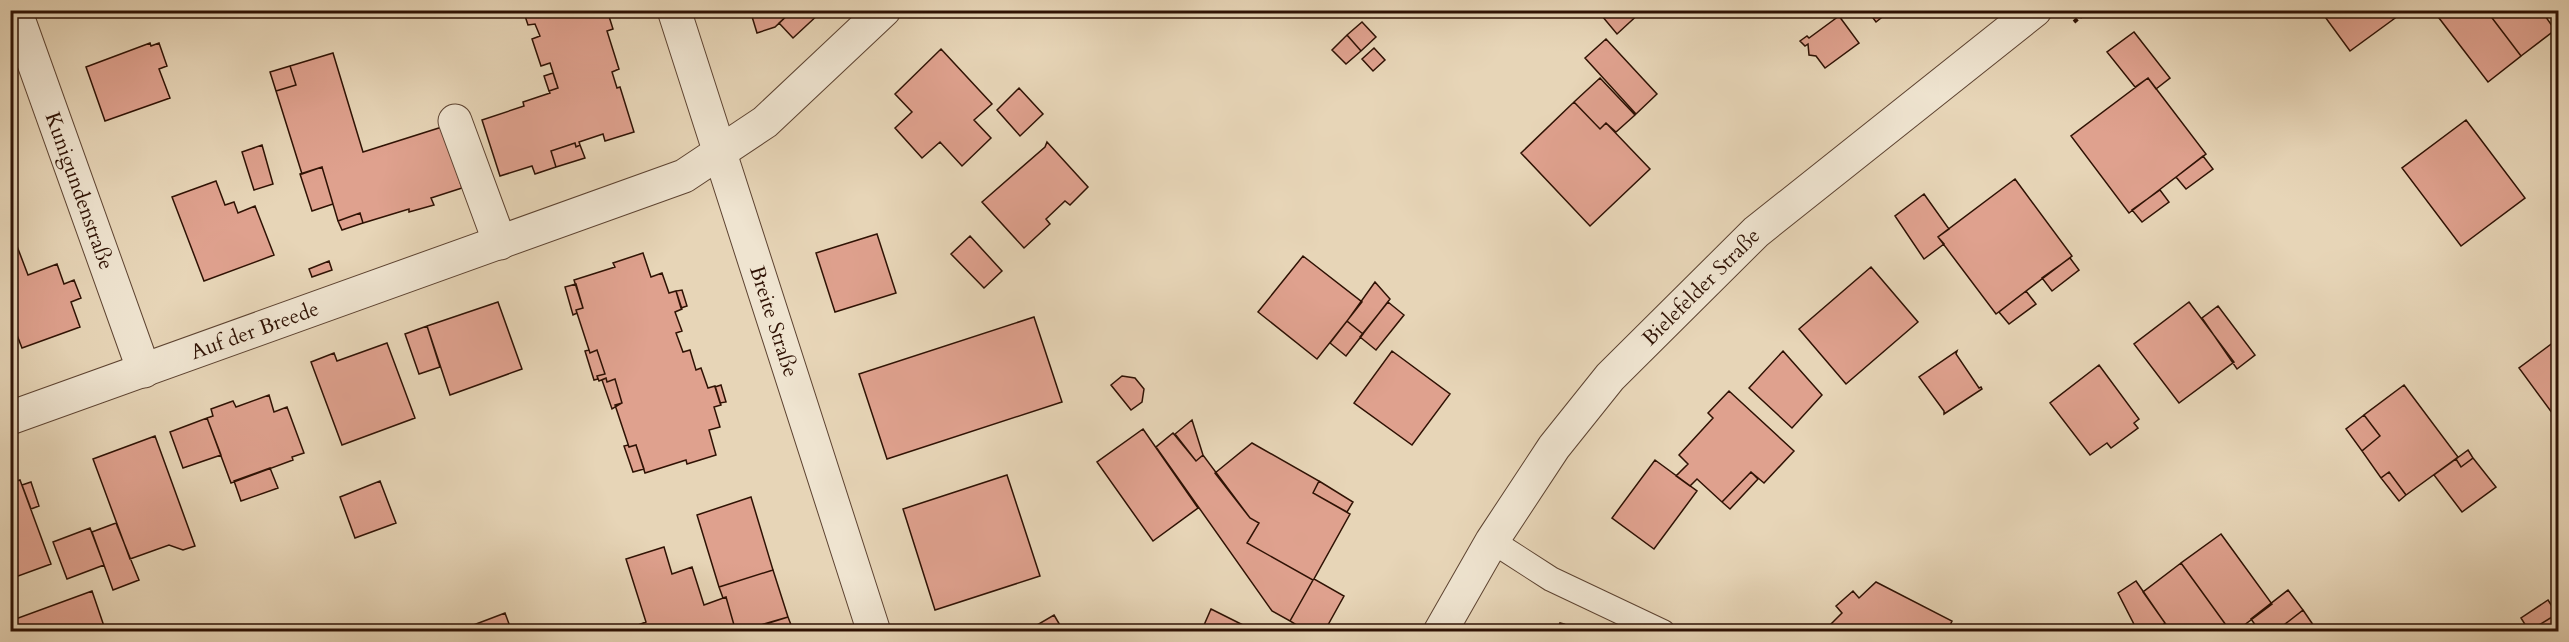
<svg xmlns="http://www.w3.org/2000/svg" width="2569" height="642" font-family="Cardo,serif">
<rect width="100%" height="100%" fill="#e7d5b7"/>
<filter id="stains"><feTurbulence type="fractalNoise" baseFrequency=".00333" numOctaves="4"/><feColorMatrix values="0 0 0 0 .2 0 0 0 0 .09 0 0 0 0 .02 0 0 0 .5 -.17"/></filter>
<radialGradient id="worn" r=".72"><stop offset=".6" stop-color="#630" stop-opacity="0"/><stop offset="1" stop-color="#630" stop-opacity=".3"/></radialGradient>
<path fill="#dfa18e" stroke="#2f1204" stroke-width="1.5" d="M523 10H607L613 29 607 31 619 69 612 72 617 88 620 87 634 132 605 141 603 134 579 142 580 145 576 147 575 143 551 151 556 167 535 174 532 166 500 176 482 120 524 106 523 102 550 93 549 91 558 88 550 63 541 66 532 39 540 36 535 24 528 25Z
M750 10H793L775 27 757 33Z
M793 10H819L821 12 793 38 779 23Z
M1597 10H1643L1617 34Z
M1867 10H1891L1876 22Z
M2320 10H2401L2402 13 2350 51Z
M2448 10H2486L2521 56 2488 82 2439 18Z
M2486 10H2541L2555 30 2521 56Z
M1839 16 1859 43 1825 68 1816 56 1809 55 1808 44 1805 46 1800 41 1807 36 1809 38Z
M1362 22 1376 37 1361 51 1347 35Z
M2134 32 2170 78 2156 89 2148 78 2135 87 2107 52Z
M1347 35 1361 51 1346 64 1332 50Z
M1606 39 1657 94 1636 114 1585 58Z
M150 43 151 46 159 43 167 66 159 69 170 98 105 121 86 67Z
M1374 48 1385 60 1373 71 1362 59Z
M941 49 992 104 974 120 991 138 962 166 940 142 922 158 895 128 912 112 895 94Z
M333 53 363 152 442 127 462 188 431 198 434 205 409 212V209L363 223 360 213 338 221 322 167 302 174 276 91 296 85 290 66Z
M290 66 296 85 276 91 270 72Z
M553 73 558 88 549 91 544 76Z
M1600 78 1635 115 1616 132 1606 123 1600 129 1574 102Z
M2148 78 2206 154 2129 213 2071 136Z
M1019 88 1043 114 1020 136 997 110Z
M1574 102 1600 129 1606 123 1650 169 1590 226 1521 153Z
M2466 120 2525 198 2461 246 2402 168Z
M1047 142 1088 187 1070 205 1065 201 1046 219 1050 224 1024 248 982 202 1045 147Z
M575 143 576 147 580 145 585 158 556 167 551 151Z
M262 145 273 184 254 190 242 152Z
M2203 156 2213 169 2186 189 2176 177Z
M322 167 333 204 312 211 300 174Z
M2015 179 2072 256 1996 314 1938 237Z
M216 181 225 205 234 202 238 213 255 206 274 255 204 281 172 197Z
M2160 190 2169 202 2142 222 2132 210Z
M1924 194 1949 229 1938 237 1944 244 1924 259 1895 216Z
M360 213 363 223 342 230 338 221Z
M12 233 28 275 57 264 64 284 74 280 81 298 71 302 80 327 22 348 10 317Z
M877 234 896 293 835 312 816 253Z
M970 236 1002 271 984 288 951 254Z
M643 253 651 277 662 273 669 293 676 291 682 309 675 312 682 331 676 333 683 352 690 350 696 370 701 368 708 388 715 386 721 405 714 407 720 427 709 430 716 455 687 464 686 460 645 473 636 445 629 447 615 405 622 403 615 379 607 382 606 378 599 381 597 376 605 374 597 350 590 353 577 313 576 310 583 308 574 280 615 267 613 263Z
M1303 256 1362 302 1317 359 1258 312Z
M2070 258 2079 270 2052 291 2042 278Z
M329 261 332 270 312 277 309 269Z
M1871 267 1918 322 1846 384 1799 329Z
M1375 282 1390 299 1363 334 1347 321Z
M576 284 583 308 576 310 577 313 573 315 565 287Z
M682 290 687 306 681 308 676 291Z
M2026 291 2036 304 2009 324 1999 312Z
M498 302 522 369 450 395 427 326Z
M1388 302 1404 315 1376 350 1360 337Z
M2189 302 2234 362 2179 403 2134 344Z
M2218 306 2255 355 2237 369 2202 318Z
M1034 317 1062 402 887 459 859 374Z
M1347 321 1363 334 1346 356 1330 343Z
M427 326 440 367 419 374 405 334Z
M2558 339V421L2519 368Z
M387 343 415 418 342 445 311 362 334 353 337 361Z
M589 350 590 353 597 350 605 374 597 376 598 379 594 380 585 351Z
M1392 351 1450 394 1412 445 1354 403Z
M1783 351 1822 395 1792 428 1749 388Z
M1957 351 1956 354 1979 388 1981 387 1982 389 1944 414V411L1919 377Z
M2099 365 2139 419 2134 423 2138 428 2111 448 2107 443 2090 455 2050 403Z
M1122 376 1135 378 1144 389 1142 402 1131 410 1111 385Z
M606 378 607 382 615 379 622 403 612 409 602 380Z
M721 385 726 402 720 403 715 387Z
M2404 385 2458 457 2406 495 2389 472 2381 478 2362 451 2380 436 2364 415Z
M1729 391 1794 451 1764 483 1751 472 1722 502 1697 479 1690 486 1676 476 1688 464 1679 455 1713 418 1708 413Z
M269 395 274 412 287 407 304 453 292 457 293 460 231 483 207 418 213 416 211 409 233 401 236 407Z
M2364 415 2380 436 2362 451 2346 429Z
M207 418 221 455 183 468 170 432Z
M1192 420 1203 455 1196 461 1175 434Z
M1143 429 1198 508 1153 541 1097 462Z
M1173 433 1196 461 1203 455 1250 518 1259 523 1247 543 1313 580 1290 621 1272 611 1156 447Z
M155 436 195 546 183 550 169 545 130 559 93 459Z
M1252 443 1319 481 1313 493 1350 514 1314 579 1344 596 1324 632H1308L1290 621 1313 580 1247 543 1259 523 1250 518 1215 473Z
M628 445 629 447 636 445 644 469 633 472 624 446Z
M2468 450 2473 458 2461 467 2456 459Z
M2473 458 2496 487 2462 512 2434 475 2456 459 2461 467Z
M1655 460 1697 491 1654 549 1612 518Z
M270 468 278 488 241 501 234 481Z
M1751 472 1758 479 1730 509 1722 502Z
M2389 472 2406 495 2399 501 2381 478Z
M1007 475 1040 576 935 610 903 509Z
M20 480 51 564 10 579V483Z
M380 481 396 523 355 538 340 497Z
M1319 481 1353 502 1347 512 1313 493Z
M31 482 39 506 31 509 22 485Z
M751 497 773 570 719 587 697 515Z
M116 523 139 580 113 590 92 532Z
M90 528 104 565 67 579 53 542Z
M2221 534 2272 604 2235 632H2231L2181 563Z
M664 547 672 574 692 567 704 605 726 597 736 632H640L638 625 646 622 626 559Z
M2181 563 2231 632H2172L2165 623 2143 592Z
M773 570 788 617 736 632 726 597 723 598 719 587Z
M2136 581 2165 623 2154 632H2138L2118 593Z
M1876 582 1952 621 1947 632H1823L1842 613 1836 606 1853 591 1859 598Z
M2288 590 2303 610 2275 632H2260L2251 619Z
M92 591 106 632H10V621Z
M2548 600 2557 614 2529 631 2521 618Z
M1211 609 1257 632H1201Z
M2303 610 2318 632H2275Z
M505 613 512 632H455Z
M2557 614 2558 632 2529 631Z
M1054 615 1064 632H1025Z
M788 617 793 630 741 632Z
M1560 623 1564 624 1580 632H1556Z"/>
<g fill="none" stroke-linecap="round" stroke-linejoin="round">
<defs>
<path id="service" d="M1492 541 1551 579 1663 632"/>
<g id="minor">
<path id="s1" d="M15 10 144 371"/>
<path id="s2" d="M674 10 874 632"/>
<path d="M455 121 500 243"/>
<path id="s3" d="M10 418 684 176 765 122 884 10"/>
</g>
<g id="tertiary">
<path id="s4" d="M1440 632 1492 541 1554 447 1610 377 1756 232 2035 10"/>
</g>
</defs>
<use href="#service" stroke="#5d4331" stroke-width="26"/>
<use href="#minor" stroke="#5d4331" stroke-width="35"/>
<use href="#tertiary" stroke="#5d4331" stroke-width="35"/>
<path stroke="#2f1204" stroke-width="4" stroke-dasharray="4.5 3" stroke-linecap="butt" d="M2074 22 2088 10"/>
<use href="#service" stroke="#efe4d0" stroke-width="24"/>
<use href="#minor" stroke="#efe4d0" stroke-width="33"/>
<use href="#tertiary" stroke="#efe4d0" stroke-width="33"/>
</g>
<g text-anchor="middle" stroke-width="4.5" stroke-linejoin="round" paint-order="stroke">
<g font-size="21" fill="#2f1204" stroke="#efe4d0">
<text dy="7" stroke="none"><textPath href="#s1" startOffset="192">Kunigundenstraße</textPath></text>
<text dy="7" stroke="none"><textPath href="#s4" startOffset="435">Bielefelder Straße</textPath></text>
<text dy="7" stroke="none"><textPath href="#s2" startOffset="327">Breite Straße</textPath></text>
<text dy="7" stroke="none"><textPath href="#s3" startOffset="260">Auf der Breede</textPath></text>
</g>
</g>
<rect width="2569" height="642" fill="none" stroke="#e7d5b7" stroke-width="36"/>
<rect x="12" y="12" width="2545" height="618" fill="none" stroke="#2f1204" stroke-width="3"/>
<rect x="18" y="18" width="2533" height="606" fill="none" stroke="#2f1204" stroke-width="1.5"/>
<rect width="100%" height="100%" filter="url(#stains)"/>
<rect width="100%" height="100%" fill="url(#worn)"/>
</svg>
